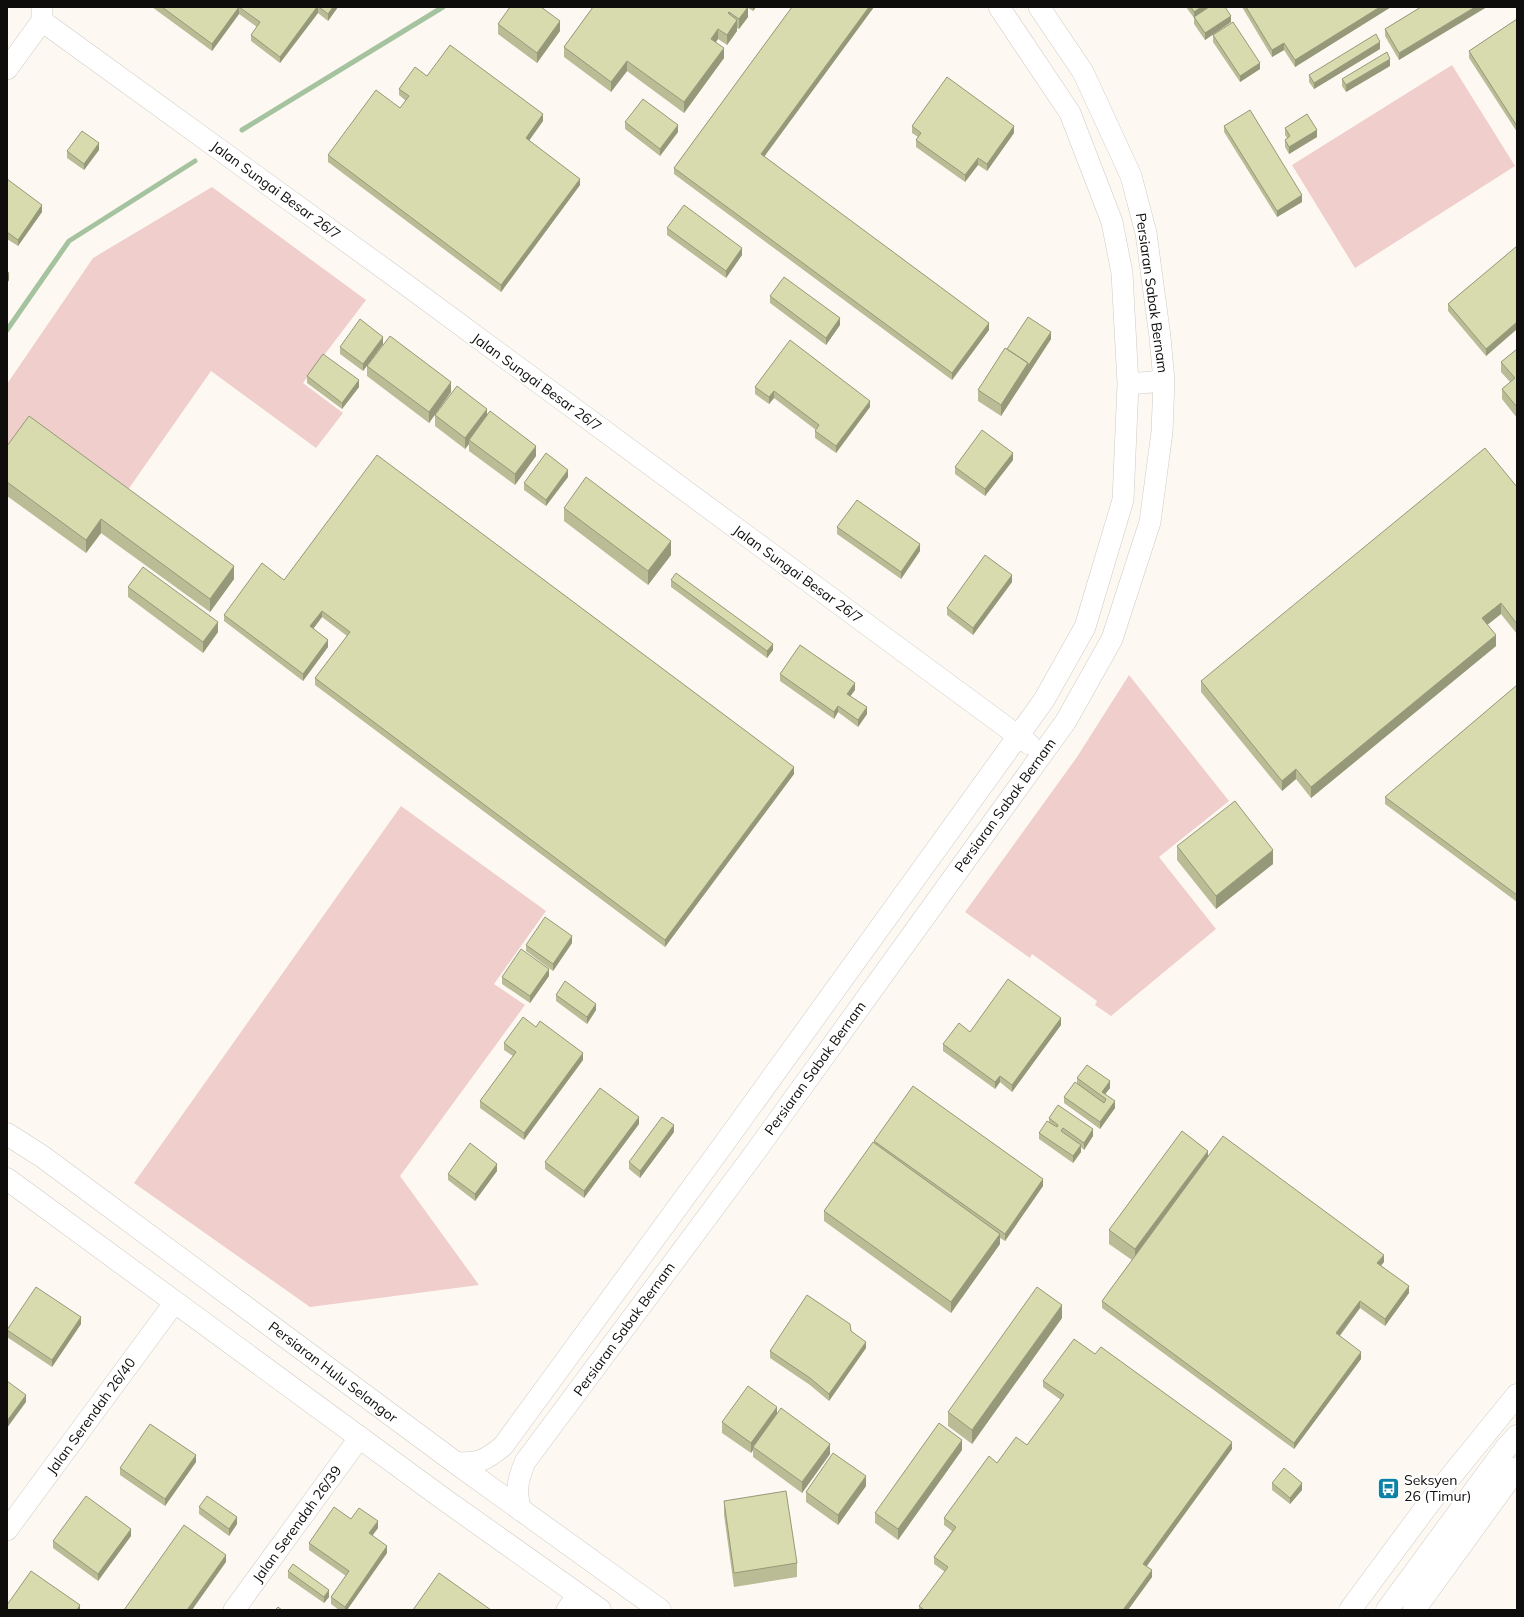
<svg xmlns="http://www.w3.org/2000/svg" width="1524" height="1617" font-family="Mulish,sans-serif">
<rect width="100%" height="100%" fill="#fdf9f2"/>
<path fill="#f0cecc" d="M1452 65 1515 166 1355 268 1292 165Z
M212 187 366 300 303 383 343 413 316 448 211 371 125 494 7 454V384L93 258Z
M1129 675 1229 801 1159 857 1216 929 1111 1016 1095 1005 1097 1001 1032 954 1030 958 965 912 1077 757Z
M401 806 546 911 494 984 525 1005 400 1176 479 1285 310 1307 134 1183Z"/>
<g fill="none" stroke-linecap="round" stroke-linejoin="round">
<path stroke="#a5c39f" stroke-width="5" d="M242 130 443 7
M7 330 69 241 195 161"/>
<defs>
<path id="minor" d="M42 7V21L401 281 1029 744
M7 69 42 21
M1128 384 1164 381
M456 1463C479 1463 485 1461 503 1446L726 1141 1044 700 1085 627 1123 500 1128 384 1122 273 1112 222 1070 113 999 7
M520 1510C516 1489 517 1482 525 1462L751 1158 1066 721 1112 639 1150 522 1162 432 1164 381 1160 337 1146 233 1131 176 1083 72 1039 7
M7 1530 175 1302
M234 1610 360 1437
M567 1610 578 1594"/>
<path id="major" d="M7 1134 43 1157 456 1463 660 1610
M7 1179 445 1500 600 1610
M1350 1610 1430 1502 1517 1395
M1387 1610 1506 1448 1517 1436
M1414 1610 1517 1468"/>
</defs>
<use href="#minor" stroke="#cecac3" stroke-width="22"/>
<use href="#major" stroke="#cecac3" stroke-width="23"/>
<use href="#minor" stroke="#fff" stroke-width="21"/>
<use href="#major" stroke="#fff" stroke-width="22"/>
</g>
<path fill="#b9bc95" d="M152 7H338L328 21 318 13 280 63 251 41V35L257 27 239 14 212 51Z
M593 7H756L753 11 748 8V17L739 29 737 28V31L727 45 718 39 716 42 724 58 684 113 627 71 611 92 564 57V47Z
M792 7H874L764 156 989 330 952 380 674 174V168Z
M1186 7H1225L1231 22 1205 40 1194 24V18Z
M1242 7H1391L1295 67 1284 50 1272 57Z
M1421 7 1399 60 1385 36V29Z
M1517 19V132L1469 58V51Z
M498 24 560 31 537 63 498 34Z
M1213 35 1260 69 1240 82 1213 42Z
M1380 49 1314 89 1309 82V75Z
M1390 66 1346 92 1342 86V79Z
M427 76 543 121 529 140 580 185 501 292 328 162V155L400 108 406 101 399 95V89Z
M625 122 678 132 660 156 625 129Z
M912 126 1014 133 987 171 978 165 965 182 916 147V140L918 137 912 133Z
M1224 126 1302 202 1277 217 1224 132Z
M1285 128 1317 137 1289 154 1285 147V140L1287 138 1285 135Z
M99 150 84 170 67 158V151Z
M7 179 42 212 18 246 7 239Z
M667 228 742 255 726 278 667 235Z
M1517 246V329L1486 356 1448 311V304Z
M770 296 840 325 826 345 770 303Z
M1051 339 1001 416 978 401V390L1007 349Z
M383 344 363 371 340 354V347Z
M1517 349V418L1502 399V389L1510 382 1501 372V362Z
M367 366 451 392 429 423 367 376Z
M307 376 359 387 342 409 307 383Z
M755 387 870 407 836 453 815 438V431L816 430 774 398 769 404 755 394Z
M435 415 487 416 536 456 515 485 469 451V444L465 449 435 426Z
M7 446 234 579 210 612 101 533 86 553 7 496Z
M1013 460 985 496 955 474V467Z
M568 477 546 506 524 490V483Z
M1517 487V634L1501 614 1487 625 1496 646 1311 798 1296 779 1282 791 1201 692V681Z
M564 508 671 555 648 585 564 521Z
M837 527 920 551 901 579 837 534Z
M284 580 794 774 665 947 315 685V678L347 636 322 617 313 629 328 647 303 681 224 621V615Z
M671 580 773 650 767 658 671 587Z
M1012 582 973 635 947 615V608Z
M128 587 218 632 203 653 128 597Z
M780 674 855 690 850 696 867 714 858 727 838 712 834 719 780 681Z
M1517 685V902L1385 804V797Z
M1177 846 1273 864 1216 909 1177 860Z
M572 943 553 971 526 951V945Z
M549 976 530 1003 502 984V977Z
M556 995 596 1010 587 1024 556 1001Z
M1061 1025 1012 1092 1000 1082 995 1089 943 1051V1044L970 1032Z
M504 1043 583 1060 524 1140 480 1108V1101L513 1056 504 1050Z
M1077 1078 1110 1088 1105 1094 1115 1108 1100 1129 1064 1103V1097L1077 1084Z
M1049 1118 1093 1136 1084 1150 1081 1147V1152L1073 1163 1039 1139V1133L1049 1122Z
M639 1124 584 1198 545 1169V1162Z
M674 1132 640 1178 629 1169V1162Z
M874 1141 1043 1186 1005 1241 1000 1238V1244L951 1313 824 1221V1211L874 1143Z
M1208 1157 1384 1262 1381 1265 1409 1293 1385 1326 1360 1308 1340 1336 1361 1359 1294 1449 1102 1308V1301L1132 1260 1109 1244V1230Z
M497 1171 475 1201 448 1180V1174Z
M1062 1318 972 1444 948 1426V1412Z
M81 1324 52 1367 7 1337V1329Z
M851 1331 866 1348 829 1401 810 1385 770 1358V1351Z
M1095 1354 1232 1449 1147 1566 1152 1577 1128 1610H919V1606L945 1572 934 1564V1557L952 1531 944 1525V1518L997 1463 1027 1445 1061 1400 1043 1387V1381Z
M777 1414 830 1454 802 1493 753 1457V1450L751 1453 722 1433V1422Z
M962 1450 898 1540 875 1523V1513Z
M196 1462 165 1506 120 1475V1468Z
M1272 1483 1302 1490 1290 1504 1272 1490Z
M866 1486 838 1525 806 1502V1492Z
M724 1501 797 1563V1577L734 1587 724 1515Z
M199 1507 237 1524 229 1536 199 1514Z
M351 1519 378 1528 372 1536 387 1553 347 1610H339L331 1604V1597L346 1576 309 1550V1543Z
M131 1536 98 1581 53 1548V1541Z
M288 1571 329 1597 324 1603 288 1578Z"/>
<path fill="#969979" d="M239 7V14L212 51V44Z
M317 7H318V13L280 63V57Z
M333 7H338L328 21V14Z
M748 7V17L739 29V19Z
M753 7H756L753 11Z
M869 7H874L761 161V154Z
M1201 7H1211L1194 19V12Z
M1380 7H1391L1295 67V60Z
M1475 7H1487L1399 60V53Z
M1231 16V22L1205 40V33Z
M737 20V31L727 45V35Z
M560 21V31L537 63V53Z
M718 29V39L711 49V39Z
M1380 42V49L1314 89V83Z
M1284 43V50L1272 57V50Z
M724 48V58L684 113V102Z
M1390 59V66L1346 92V85Z
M627 61V71L611 92V82Z
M1260 63V69L1240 82V76Z
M543 114V121L526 145V138Z
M678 125V132L660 156V149Z
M1014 126V133L987 171V164Z
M1317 130V137L1289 154V147Z
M99 143V150L84 170V164Z
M978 158V165L965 182V175Z
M580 179V185L501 292V285Z
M1302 195V202L1277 217V211Z
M42 205V212L18 246V240Z
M742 248V255L726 278V271Z
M9 273V280L7 284V277Z
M840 318V325L826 345V338Z
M1517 322V329L1486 356V349Z
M989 323V330L952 380V373Z
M1051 332V339L1001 416V405L1028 363Z
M383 337V344L363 371V364Z
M359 380V387L342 409V403Z
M451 382V392L429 423V412Z
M774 391V398L769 404V397Z
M870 401V407L836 453V446Z
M487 409V419L469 440V444L465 449V438Z
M536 446V456L515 485V474Z
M1013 453V460L985 496V489Z
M568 470V477L546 506V500Z
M101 519V533L86 553V540Z
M671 541V555L648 585V571Z
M920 544V551L901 579V572Z
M234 566V579L210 612V599Z
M1012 575V582L973 635V628Z
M1501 603V614L1482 629V618Z
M322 611V617L310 633V626Z
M218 622V632L203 653V642Z
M1496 635V646L1311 798V787Z
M328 640V647L303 681V674Z
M773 644V650L767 658V651Z
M855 683V690L847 701V694Z
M838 706V712L834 719V712Z
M867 707V714L858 727V720Z
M794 767V774L665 947V940Z
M1296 769V779L1282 791V781Z
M1273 850V864L1216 909V896Z
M572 936V943L553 971V964Z
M549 969V976L530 1003V996Z
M596 1004V1010L587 1024V1017Z
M1061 1018V1025L1012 1092V1085Z
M583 1053V1060L524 1140V1133Z
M1000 1076V1082L995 1089V1082Z
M1110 1081V1088L1103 1097 1102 1092Z
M1115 1101V1108L1100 1129V1122Z
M639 1117V1124L584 1198V1191Z
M674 1125V1132L640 1178V1171Z
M1093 1129V1136L1084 1150V1143Z
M1081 1145V1152L1073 1163V1156Z
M1208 1151V1164L1135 1263V1249Z
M497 1164V1171L475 1201V1194Z
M1043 1179V1186L1005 1241V1234Z
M1000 1234V1244L951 1313V1302Z
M1384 1255V1262L1377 1270V1263Z
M1409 1286V1293L1385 1326V1319Z
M1360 1301V1308L1336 1340V1333Z
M1062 1305V1318L972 1444V1430Z
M81 1317V1324L52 1367V1360Z
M866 1342V1348L829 1401V1394Z
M1361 1352V1359L1294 1449V1443Z
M26 1395V1402L7 1428V1421Z
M777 1407V1417L753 1447V1450L751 1453V1443Z
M962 1440V1450L898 1540V1529Z
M1232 1442V1449L1143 1571V1564Z
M830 1444V1454L802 1493V1482Z
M196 1455V1462L165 1506V1499Z
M866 1476V1486L838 1525V1515Z
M1302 1483V1490L1290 1504V1498Z
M237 1517V1524L229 1536V1529Z
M378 1521V1528L369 1540V1533Z
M131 1529V1536L98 1581V1574Z
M387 1546V1553L347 1610H345V1607Z
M226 1555V1562L192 1610H187Z
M1152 1570V1577L1128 1610H1123Z
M329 1590V1597L324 1603V1597Z
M80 1605V1610H77Z"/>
<path fill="#d7dbad" stroke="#969979" d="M162 7H239L212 44Z
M239 7H317L280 57 251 35 260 22Z
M319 7H333L328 14Z
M510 7H541L560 21 537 53 498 24Z
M593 7H748L739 19 729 12 728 13 737 20 727 35 718 29 711 39 724 48 684 102 627 61 611 82 564 47Z
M792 7H869L761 154 989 323 952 373 674 168Z
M1191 7H1201L1194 12Z
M1209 7H1225L1231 16 1205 33 1194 17Z
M1246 7H1380L1295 60 1284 43 1272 50Z
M1421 7H1475L1399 53 1385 29Z
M1517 19V126L1469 51Z
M1233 22 1260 63 1240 76 1213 35Z
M1376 34 1380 42 1314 83 1309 75Z
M450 45 543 114 526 138 580 179 501 285 328 155 376 90 400 108 409 96 399 89 415 67 427 76Z
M1387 52 1390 59 1346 85 1342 79Z
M947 77 1014 126 987 164 978 158 965 175 916 140 921 133 912 126Z
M643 99 678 125 660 149 625 122Z
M1250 110 1302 195 1277 211 1224 126Z
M1307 114 1317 130 1289 147 1285 140 1290 136 1285 128Z
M82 131 99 143 84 164 67 151Z
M7 179 42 205 18 240 7 232Z
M684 205 742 248 726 271 667 228Z
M1517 246V322L1486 349 1448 304Z
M7 272 9 273 7 277Z
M784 277 840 318 826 338 770 296Z
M1028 317 1051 332 1028 366V363L1007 349Z
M360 319 383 337 363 364 340 347Z
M390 336 451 382 429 412 367 366Z
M790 340 870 401 836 446 815 431 819 425 774 391 769 397 755 387Z
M1005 348 1028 363 1001 405 978 390Z
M1517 349V407L1502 389 1515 378 1501 362Z
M323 354 359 380 342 403 307 376Z
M457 386 487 409 465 438 435 415Z
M490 411 536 446 515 474 469 440Z
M29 416 234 566 210 599 101 519 86 540 7 482V446Z
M982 430 1013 453 985 489 955 467Z
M1485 448 1517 487V624L1501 603 1482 618 1496 635 1311 787 1296 769 1282 781 1201 681Z
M546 453 568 470 546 500 524 483Z
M377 455 794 767 665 940 315 678 350 632 322 611 310 626 328 640 303 674 224 615 262 563 284 580Z
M586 477 671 541 648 571 564 508Z
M857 500 920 544 901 572 837 527Z
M985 555 1012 575 973 628 947 608Z
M143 567 218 622 203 642 128 587Z
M676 573 773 644 767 651 671 580Z
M800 645 855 683 847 694 867 707 858 720 838 706 834 712 780 674Z
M1517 685V895L1385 797Z
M1235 801 1273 850 1216 896 1177 846Z
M545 917 572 936 553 964 526 945Z
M521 949 549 969 530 996 502 977Z
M1008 979 1061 1018 1012 1085 1000 1076 995 1082 943 1044 959 1023 970 1032Z
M565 981 596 1004 587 1017 556 995Z
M523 1017 536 1027 540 1021 583 1053 524 1133 480 1101 516 1052 504 1043Z
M1087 1065 1110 1081 1102 1092 1115 1101 1100 1122 1064 1097 1075 1082 1104 1103 1106 1099 1077 1078Z
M913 1086 1043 1179 1005 1234 874 1141Z
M600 1088 639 1117 584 1191 545 1162Z
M1058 1105 1093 1129 1084 1143 1063 1128 1061 1131 1081 1145 1073 1156 1039 1133 1047 1121 1057 1127 1058 1125 1049 1118Z
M662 1117 674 1125 640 1171 629 1162Z
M1182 1131 1208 1151 1135 1249 1109 1230Z
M1223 1136 1384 1255 1377 1263 1409 1286 1385 1319 1360 1301 1336 1333 1361 1352 1294 1443 1102 1301Z
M873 1142 1000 1234 951 1302 824 1211Z
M470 1143 497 1164 475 1194 448 1174Z
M36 1287 81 1317 52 1360 7 1330Z
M1037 1287 1062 1305 972 1430 948 1412Z
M807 1295 850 1324 851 1331 866 1342 829 1394 810 1378 770 1351Z
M1074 1339 1095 1354 1101 1347 1232 1442 1143 1564 1152 1570 1123 1610H924L919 1606 948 1567 934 1557 956 1527 944 1518 989 1456 997 1463 1016 1437 1027 1445 1064 1395 1043 1381Z
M7 1381 26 1395 7 1421Z
M748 1386 777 1407 751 1443 722 1422Z
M781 1408 830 1444 802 1482 753 1447Z
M939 1423 962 1440 898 1529 875 1513Z
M150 1424 196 1455 165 1499 120 1468Z
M833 1453 866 1476 838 1515 806 1492Z
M1284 1468 1302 1483 1290 1498 1272 1483Z
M786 1491 797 1563 734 1573 724 1501Z
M86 1496 131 1529 98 1574 53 1541Z
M207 1496 237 1517 229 1529 199 1507Z
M334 1507 351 1519 359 1508 378 1521 369 1533 387 1546 345 1607 331 1597 349 1571 309 1543Z
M184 1525 226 1555 187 1610H124Z
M293 1564 329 1590 324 1597 288 1571Z
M31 1571 80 1605 77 1610H7V1605Z
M439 1573 491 1610H413Z
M278 1607 282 1610H275Z"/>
<defs>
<symbol id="bus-square" viewBox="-11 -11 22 22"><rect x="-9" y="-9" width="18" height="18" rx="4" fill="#0d82a8" stroke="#fff"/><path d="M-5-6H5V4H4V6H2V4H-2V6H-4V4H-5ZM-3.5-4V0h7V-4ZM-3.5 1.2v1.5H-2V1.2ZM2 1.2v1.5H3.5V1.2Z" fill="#fff"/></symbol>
</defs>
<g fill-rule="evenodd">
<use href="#bus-square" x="1376" y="1476" width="25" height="25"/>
</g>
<g text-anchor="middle" stroke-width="4" stroke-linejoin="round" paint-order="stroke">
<g font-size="14" fill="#0f0d0b" stroke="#fff">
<text transform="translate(276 190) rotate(36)" y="5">Jalan Sungai Besar 26/7</text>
<text transform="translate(1152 293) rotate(82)" y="5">Persiaran Sabak Bernam</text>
<text transform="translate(537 382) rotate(36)" y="5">Jalan Sungai Besar 26/7</text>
<text transform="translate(798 574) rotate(36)" y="5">Jalan Sungai Besar 26/7</text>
<text transform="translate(1005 805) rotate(-54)" y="5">Persiaran Sabak Bernam</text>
<text transform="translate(815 1068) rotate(-54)" y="5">Persiaran Sabak Bernam</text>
<text transform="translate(624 1329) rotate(-54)" y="5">Persiaran Sabak Bernam</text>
<text transform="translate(333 1372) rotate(37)" y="5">Persiaran Hulu Selangor</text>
<text transform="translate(91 1416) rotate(-54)" y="5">Jalan Serendah 26/40</text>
<text transform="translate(297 1524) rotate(-54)" y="5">Jalan Serendah 26/39</text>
</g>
<g font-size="14" fill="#0f0d0b" stroke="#fff" text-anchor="start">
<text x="1404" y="1485">Seksyen<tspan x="1404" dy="16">26 (Timur)</tspan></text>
</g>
</g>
<rect width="1524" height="1617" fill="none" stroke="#0f0d0b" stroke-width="16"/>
</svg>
